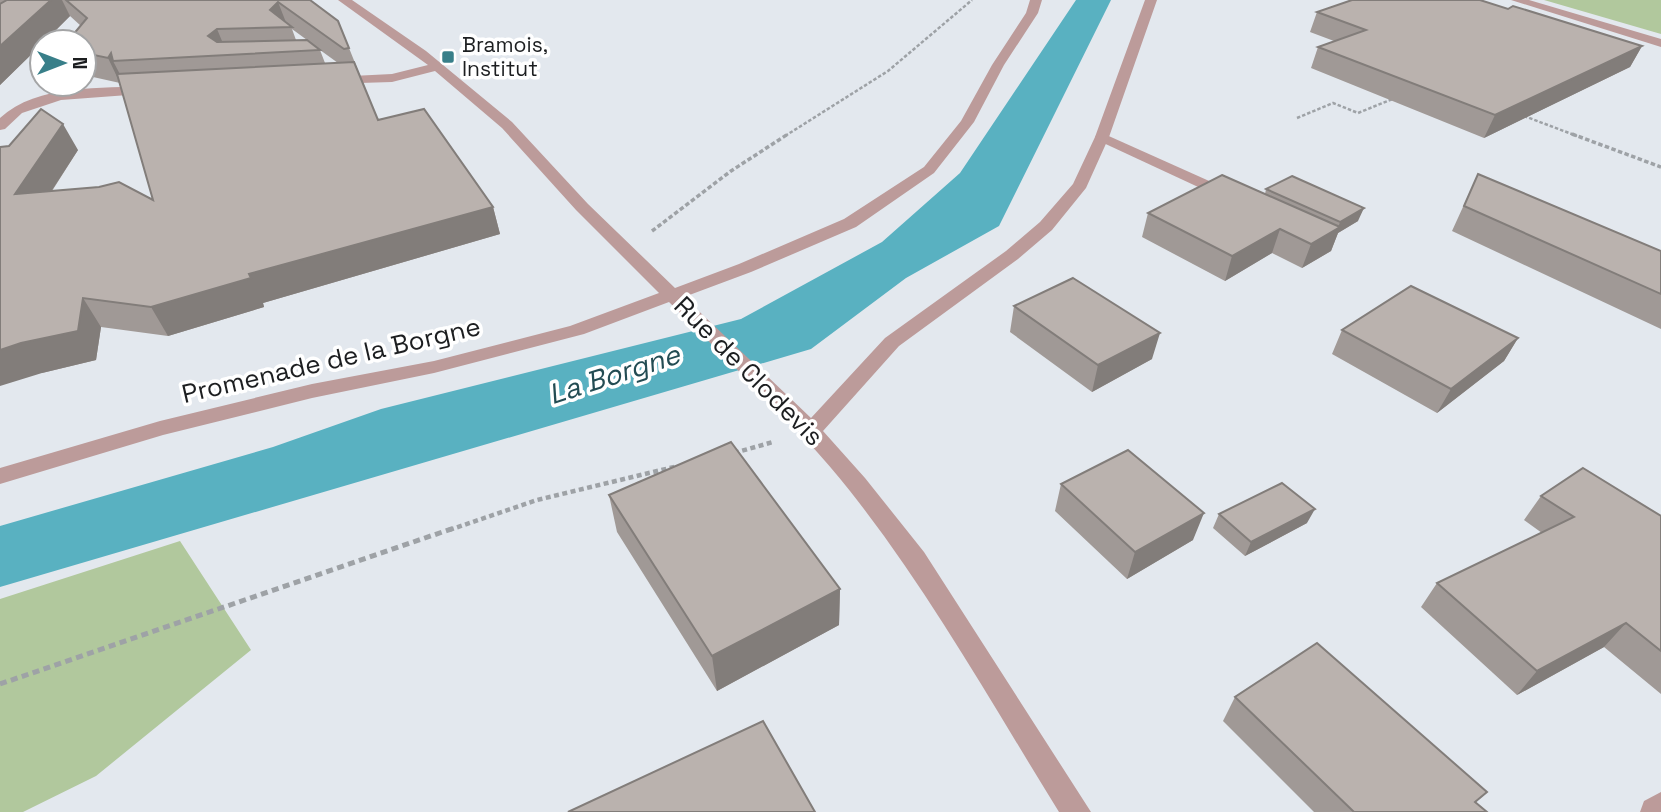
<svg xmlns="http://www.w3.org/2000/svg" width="1661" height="812" font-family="'Space Grotesk',sans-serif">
<rect width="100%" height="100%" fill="#e3e8ee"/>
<path fill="#b1c89d" d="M1544 0H1661V34Z
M180 541 251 650 96 776 23 812H0V599Z"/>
<path fill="#59b1c1" d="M1076 0H1111L999 226 906 278 811 349 0 587V526L273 447 381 409 741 319 882 242 960 173Z"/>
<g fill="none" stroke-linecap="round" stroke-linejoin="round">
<path stroke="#9ea2a6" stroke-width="2.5" stroke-dasharray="3.5 2" stroke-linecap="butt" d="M1524 116 1577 136
M1297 118 1333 103 1358 113 1395 98
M785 136 888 71 972 0"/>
<path stroke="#9ea2a6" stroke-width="3.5" stroke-dasharray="4.5 2.5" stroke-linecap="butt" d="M1572 134 1661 167
M652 231 731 171 788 134"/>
<path stroke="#9ea2a6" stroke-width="4.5" stroke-dasharray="5 3.5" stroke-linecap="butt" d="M734 453 773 442
M449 530 537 500 678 466"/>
<path stroke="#9ea2a6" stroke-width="5" stroke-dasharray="7 4.5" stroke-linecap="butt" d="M0 684 454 528"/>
<path fill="#bc9b9a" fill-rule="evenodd" d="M1102 133 1236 193 1238 196 1230 201 1224 199 1097 140 1095 137 1097 134Z"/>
<path fill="#bc9b9a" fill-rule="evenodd" d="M338 0H352L426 51 512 122 588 204 675 288 739 264 844 219 924 167 961 121 992 65 1026 13 1030 0H1042L1038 13 1004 65 974 122 934 173 856 227 751 272 684 297 811 418 885 338 1006 251 1040 222 1073 184 1095 137 1145 0H1157L1109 137 1086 188 1052 230 1018 259 899 346 823 431 865 478 924 552 1091 812H1059C992 704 929 591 850 491 796 423 730 364 669 302L584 334 434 373 312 398 163 435 0 484V468L160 421 312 384 434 361 570 326 659 293 576 210 502 128 435 71 392 82 327 84 325 81 332 77 392 74 428 65Z
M150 86 157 90 155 93 61 100 22 113 5 129 0 130V118C38 83 102 89 150 86Z
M1661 792V812H1640L1644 801Z"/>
<path fill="#bc9b9a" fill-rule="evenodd" d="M1511 0H1529L1661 39V47Z"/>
</g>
<path fill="#a09996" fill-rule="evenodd" d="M0 0H310L349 48 378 120 493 207 500 234 263 303 264 307 168 336 101 327 96 360 42 373 0 147 78 150 52 191 153 200 120 83 84 75V42L81 26 70 16 44 42H42V44L0 85ZM292 29 307 40H296ZM309 42 338 63H325L320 50Z
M1508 9 1642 46 1630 67 1484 138 1311 68 1318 47 1334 41 1310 32 1317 12Z
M1478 174 1661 251V329L1452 231Z
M1266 189 1358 221 1338 233 1331 251 1302 268 1272 253 1225 281 1142 237 1148 213 1265 194Z
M1014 306 1152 359 1092 392 1010 332Z
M1342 330 1518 338 1504 361 1437 413 1332 354Z
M1061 484 1193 540 1127 579 1055 511Z
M609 495 840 589 839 625 717 691 617 532Z
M1541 496 1661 516V694L1604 647 1517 695 1421 607 1437 583 1542 533 1524 520Z
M1219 514 1307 523 1245 556 1213 528Z
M1235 697 1476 803 1487 812H1314L1223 721Z"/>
<path fill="#827d7a" d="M51 0H62L70 16 44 42H42V44L0 85V46Z
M278 2 287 25 270 10Z
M217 29 227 53 208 36Z
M1642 46 1630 67 1484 138 1495 115Z
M111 53 113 61 123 80 120 83 108 58Z
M63 124 78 150 32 221 15 194Z
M493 207 500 234 263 303 264 307 168 336 151 307 249 274Z
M1364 208 1358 221 1338 233 1331 251 1302 268 1311 244 1338 228 1340 222Z
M1280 229 1272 253 1225 281 1232 256Z
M83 298 101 327 96 360 42 373 0 386V350Z
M1160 333 1152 359 1092 392 1098 365Z
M1518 338 1504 361 1437 413 1451 389Z
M1315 509 1307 523 1245 556 1251 542Z
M1204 513 1193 540 1127 579 1135 552Z
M840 589 839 625 717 691 712 656Z
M1626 623 1604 647 1517 695 1537 671Z"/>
<path fill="#bab2ae" stroke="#827d7a" stroke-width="2" d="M7 0H51L0 46V4Z
M66 0H310L338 21 349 48 344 49 278 2 270 10 292 27 217 29 208 36 217 42 307 40 320 50 113 61 111 53 108 58 84 53V42H67L87 18Z
M1352 0H1480L1508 9 1513 6 1642 46 1495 115 1318 47 1366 30 1317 12Z
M354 62 378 120 424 109 493 207 249 274 251 278 151 307 83 298 78 331 21 343 0 350V147L9 146 41 109 63 124 15 194 99 187 119 182 153 200 117 74Z
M1478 174 1661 251V294L1464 206Z
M1222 175 1340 227 1311 244 1280 229 1232 256 1148 213Z
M1292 176 1364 208 1340 222 1266 189Z
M1073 278 1160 333 1098 365 1014 306Z
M1411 286 1518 338 1451 389 1342 330Z
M731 442 840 589 712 656 609 495Z
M1128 450 1204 513 1135 552 1061 484Z
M1583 468 1661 516V651L1626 623 1537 671 1437 583 1574 517 1541 496Z
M1282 483 1315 509 1251 542 1219 514Z
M1317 643 1487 792 1475 802 1487 812H1354L1235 697Z
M763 721 815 812H568Z"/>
<rect fill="#387f89" stroke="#fff" stroke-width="2.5" x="441" y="50" width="14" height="14" rx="3.5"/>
<g text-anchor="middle" stroke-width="7" stroke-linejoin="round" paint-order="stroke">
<g font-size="21" fill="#1c1e20" stroke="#fff" text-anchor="start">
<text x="462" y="52">Bramois,<tspan x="462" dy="24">Institut</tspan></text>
</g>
<g font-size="26" fill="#1c1e20" stroke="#fff">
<text transform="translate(331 360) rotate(-13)" y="9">Promenade de la Borgne</text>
<text transform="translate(749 371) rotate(45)" y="9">Rue de Clodevis</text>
</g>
<g font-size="28" font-style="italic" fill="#234c53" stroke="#fff">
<text transform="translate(614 374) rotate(-18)" y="10">La Borgne</text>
</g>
</g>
<g transform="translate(63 63) rotate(90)"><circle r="33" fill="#ffffff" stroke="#a4a5a6" stroke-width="2"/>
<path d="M0-5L12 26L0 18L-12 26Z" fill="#387f89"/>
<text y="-10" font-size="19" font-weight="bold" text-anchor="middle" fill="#1c1e20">N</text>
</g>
</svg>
